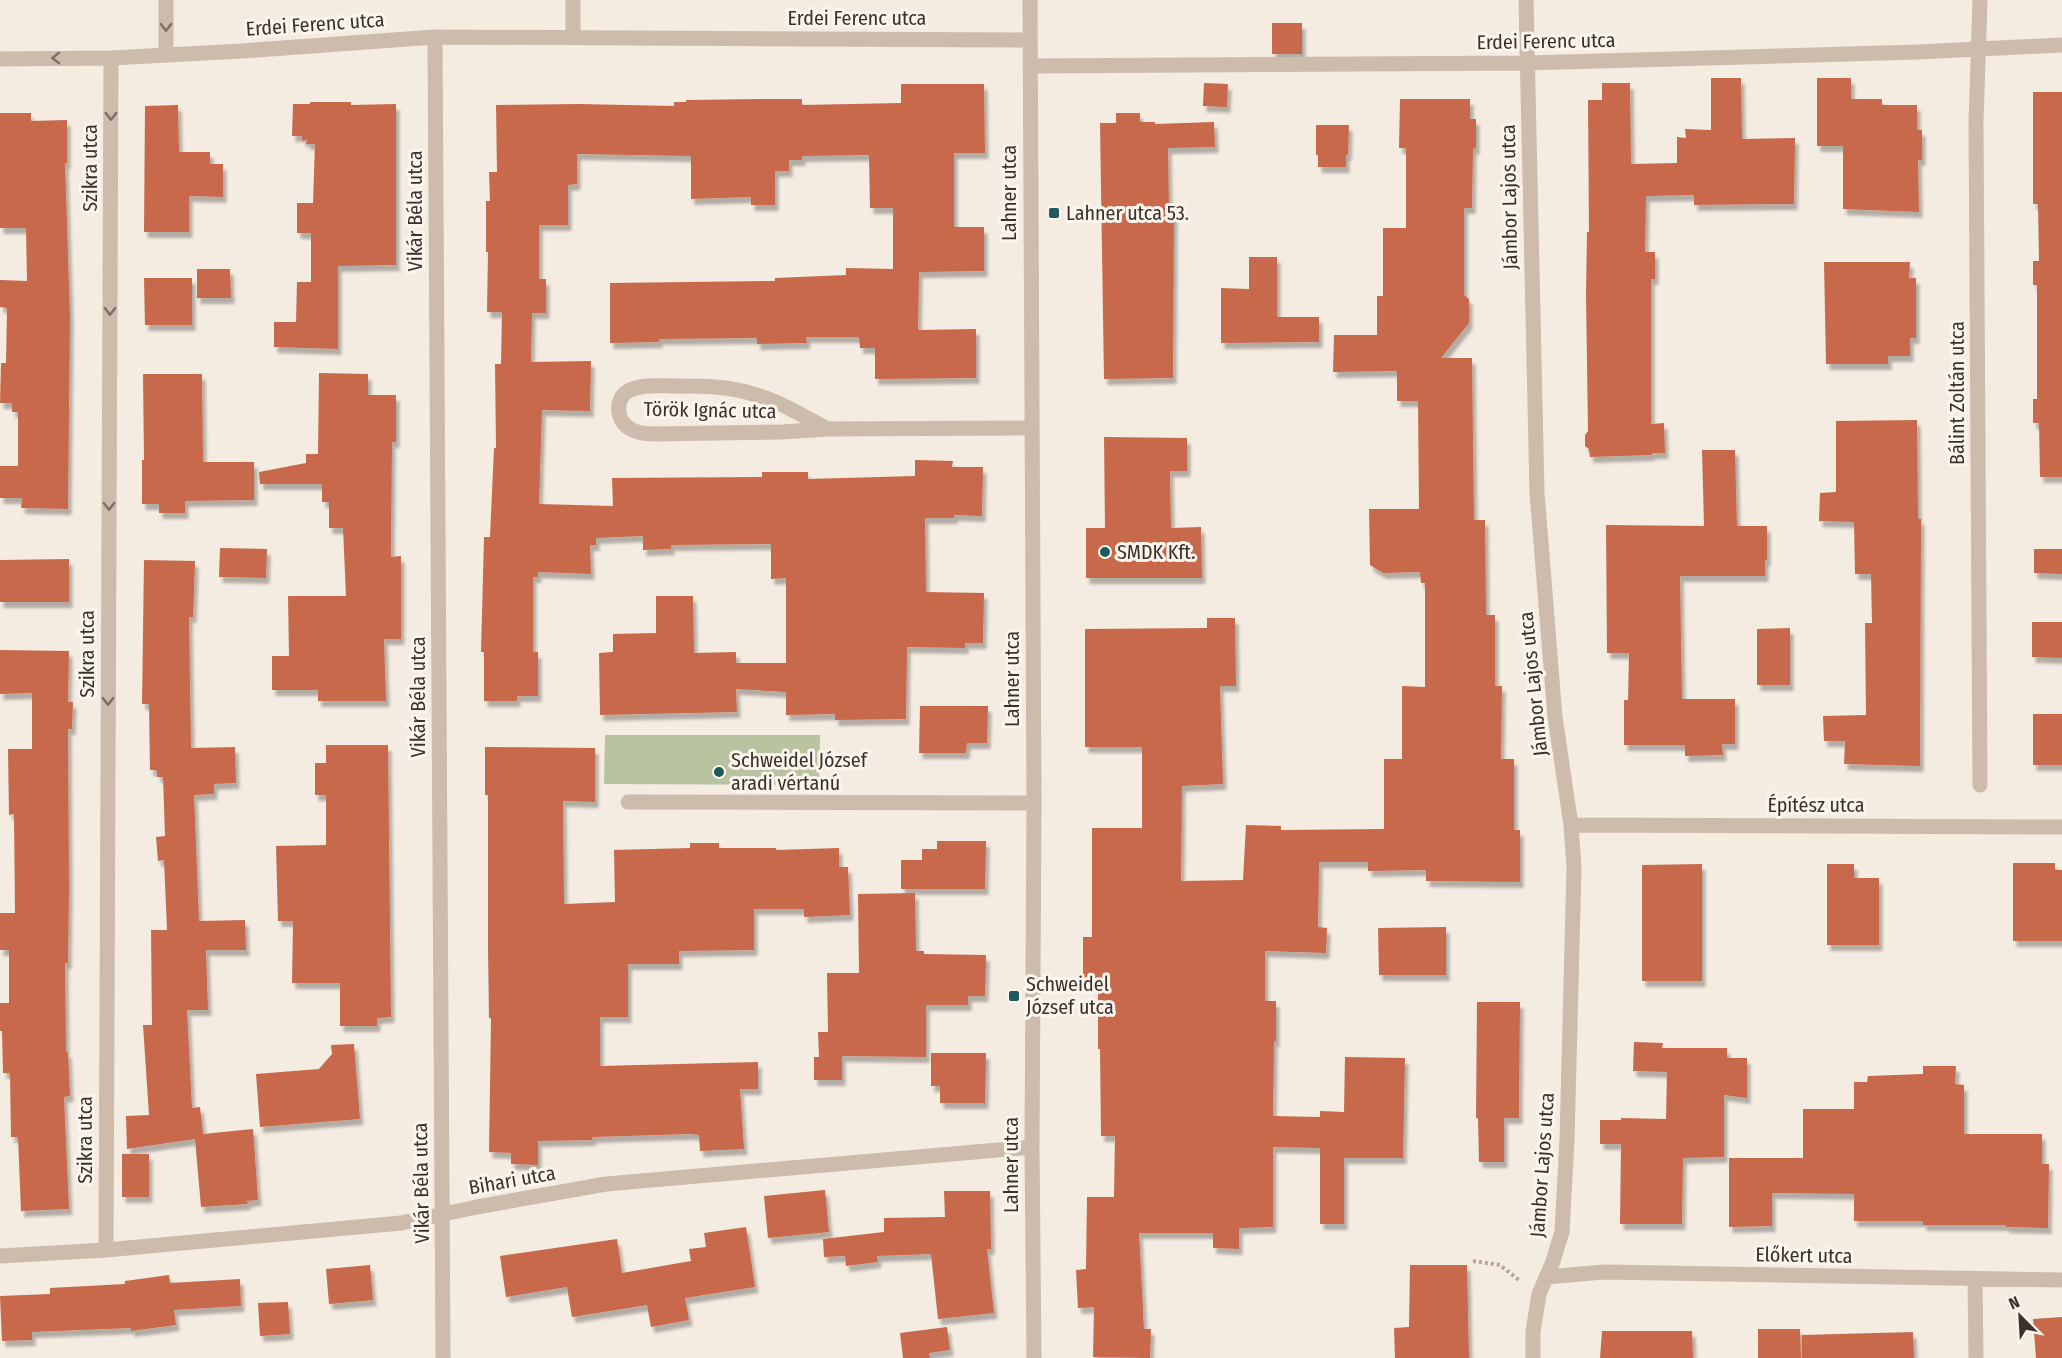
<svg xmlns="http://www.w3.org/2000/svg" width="2062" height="1358" font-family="'Fira Sans Condensed',sans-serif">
<defs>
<filter id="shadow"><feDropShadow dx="3.5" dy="6" stdDeviation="1.5" flood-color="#0004"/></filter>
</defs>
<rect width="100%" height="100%" fill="#f4ebe1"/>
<path fill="#b8c4a0" d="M605 735H820L819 785 604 784Z"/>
<path fill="#c8694b" filter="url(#shadow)" d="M1272 23H1302V54H1272Z
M1711 78H1741L1742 139 1795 138 1794 204 1694 205V195L1646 196 1645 252H1655V279H1651V424L1664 423 1665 453H1652V455L1590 457 1589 449 1585 446V435L1588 431 1586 295 1587 232H1589L1588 100H1602V83H1630L1631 164 1677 163V137L1686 138 1685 129 1711 130Z
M1817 78H1851V99H1882V105H1917V130H1922V160H1918L1919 212 1843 209V146H1817Z
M1204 83 1228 84 1227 107 1203 106Z
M901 84H984L985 153H954V227H984V271L919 272 918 330 976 329V378L875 379V348H860L859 337H806L807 343 757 344V338L659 339V342L610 343V283L775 281V278L846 275V268L893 269V208H870L869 155 802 156V160H789V171H775V205H751V197L691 199V156L577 154V184L568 185V225H539V279H546V313H532L531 362 591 361 590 411 542 410 539 504 613 506 612 478 762 477V472H808V479L915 476V460L953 461 952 467H983L982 516 954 515V518H925L926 592 984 593 983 643H965V648L907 647 906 719 835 720V714L786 715V692L736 689 737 712 600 715 599 653 613 652V634L656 633V596H693L694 653 736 652V663H786V578L771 579V544L671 545V549L643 550V536L596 538V545H590L591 574 538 572V577H533V652H538V696H517V701H484V652H481L484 537H490L494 448H496L495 364H501L502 312H487L488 252H486V201H490L489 172H497L496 105 579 104 674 106V102H686V100L761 99H802V105L901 103Z
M2033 92H2062V477H2040L2039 423H2033V399H2037V285H2033V261H2039L2038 204H2033Z
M1400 99H1470V119H1476V148L1473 149 1472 208H1464V295L1469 299V323L1441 358H1472L1474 520H1485L1486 615H1495V686H1502L1501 759H1514V830H1520V882L1426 881V870L1368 871V862H1319L1318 927 1327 928 1326 953 1265 951V1001H1276V1041H1274L1273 1116 1320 1117V1111L1344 1112 1345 1057 1405 1058 1403 1158H1344V1224H1320V1148L1273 1147V1227L1239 1228V1249L1213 1248V1233H1139L1144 1329H1151L1150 1358 1093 1357 1094 1307 1078 1308 1076 1270 1086 1269 1087 1197H1114L1115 1136H1101L1100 1049H1098V982H1083V937H1092V828H1142V747H1085V629L1207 628V618H1235L1236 686H1220L1223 784 1182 786 1181 881 1243 880 1246 825 1281 826V830L1384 829V759H1402V686L1425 687V583H1421L1420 572 1383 573 1370 565 1369 509H1419L1418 401H1397V371L1333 372 1334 335H1377V296H1383V228H1406V148H1399Z
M310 102H351V105L396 104V265L338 266V349L274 347V322H296L297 282H311V233H297V203H313L315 144H306L307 140 302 141V136H292L293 104H310Z
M178 105 179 152H210V164H223V197L189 196V232H144L145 106Z
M0 113H31V121L67 120V163H65L70 316 68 509 21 508 22 498H0V466H18V412H12V403H0L1 363H6L7 308 0 307V280L27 281 26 228H0Z
M1116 113H1140V122H1155V124L1214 122 1215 147 1168 148 1169 207H1174L1173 378 1104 379 1100 123H1116Z
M1316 125H1349L1348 155H1346V167H1318V155H1316Z
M1249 257H1277V317H1319V342L1221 343V288L1249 289Z
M1824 262H1910L1909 278H1916V338H1910V356H1888V364H1826Z
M197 269H230L231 298H197Z
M144 278H192V325H145Z
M319 373 368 374V395H396V442H392L391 557 401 556V639H384L386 701H318V690H272V656H289L288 596H346L343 528H329V502H322V484H260L259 472 306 463V454H318Z
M143 374H202L203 462H254V500L185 501V513H159V504H142V460H144Z
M1917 420 1918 519H1921L1920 766 1844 764 1845 741H1824L1823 716 1866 715 1865 623H1872L1871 574H1855L1854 522 1819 521 1820 493 1836 492V421Z
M1104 437 1187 438V471H1170L1171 528 1201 527 1202 578H1086V528H1105Z
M1702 450H1735L1737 526H1767V560H1765V576H1680L1682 699H1735V744H1722L1723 755 1685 756V745H1624V700H1628L1629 653H1607L1606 525 1704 526Z
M220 548 267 549 266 578 219 577Z
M2034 549H2062V574L2034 573Z
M69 559V602H0V560Z
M144 560 195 561 193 617H189L191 748 235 747 236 783 214 784V794L194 795 199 921 245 920 246 950H206L208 1010H187L192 1108 200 1107 203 1134 253 1129 258 1200 247 1201 248 1204 201 1207 195 1139 127 1149 126 1116 149 1115 143 1025H152L151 930H167L164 860 158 861 156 837 165 836 163 777H157V770H150L149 704H142Z
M2032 622H2062V658L2032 657Z
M1790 628V685H1757V629Z
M0 650 69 651 68 702H73L72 729H68L69 889 68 963H65L66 1052H68L70 1096 64 1097 69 1209 21 1211 18 1137H11L10 1073H3L2 1031H0V1003H9V950H0V913H15L14 814 9 815 8 749H32V693L0 694Z
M920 706H988L987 743H967L966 753H919Z
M2033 714H2062V765H2033Z
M326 745H388L391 1017 377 1018V1026H340V983H292L293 921H278L276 846 326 845V795H315V763H326Z
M485 747 595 748V802L563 801 564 904 615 902 614 850 690 848V843H719V848H776V850L839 848V867H848L850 915 804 917V909H754V950L679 951V964H628V1017H600V1066L758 1062V1089H740L744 1149 700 1151 699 1135 690 1134 592 1137 593 1140 538 1141V1165L511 1164V1153L489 1152 491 1018H489L488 948V795H485Z
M937 841H986L985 889H901V860H922V849H937Z
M2013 863H2055V870H2062V941H2013Z
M1702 864V981H1642V865Z
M1827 864H1854V878H1879V945H1827Z
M915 893 916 951H924V954L986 955 985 996H968V1005H926V1057L842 1056V1080H814V1057H819L818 1032H828L827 973H859L858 894Z
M1446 927V975H1379L1378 928Z
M1477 1002H1520L1519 1118H1504V1162H1479L1478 1118H1476Z
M1634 1042 1663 1043 1662 1048H1727V1058H1747V1098L1724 1095V1157L1683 1158 1682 1224H1620L1621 1144H1600V1120H1621V1118L1666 1119 1667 1072 1633 1071Z
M354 1044 360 1119 260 1127 256 1074 319 1069 332 1054 331 1045Z
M931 1053H986L985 1103H940V1086H931Z
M1923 1066H1956L1955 1084 1964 1085V1134H2042V1164H2049L2048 1228 2006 1227V1225H1923V1221H1854V1194L1772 1193V1226L1729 1227V1158H1803V1109H1854V1082H1867L1868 1076 1923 1074Z
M122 1154H149V1197H122Z
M825 1190 829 1232 768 1238 764 1196Z
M944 1191H990L991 1249H987L994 1313 938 1319 931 1254 877 1256 878 1262 846 1266 845 1256 824 1257 823 1239 884 1232V1218L945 1217Z
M746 1227 755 1287 685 1298 689 1320 651 1327 647 1305 572 1317 567 1287 506 1297 500 1256 617 1239 622 1273 691 1261 689 1249 706 1247 704 1233Z
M370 1265 373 1300 329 1304 326 1269Z
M1410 1265H1467L1469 1358H1395L1394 1328 1409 1327Z
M169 1275 170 1283 240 1279 241 1306 174 1310 176 1325 131 1331V1328L32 1332V1340L2 1341 0 1296 50 1294V1288L125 1284V1281Z
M288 1302 290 1334 260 1336 258 1303Z
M2062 1317V1358H2036L2033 1319Z
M947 1327 950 1350 929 1353 930 1358H903L900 1333Z
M1758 1329H1800L1801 1358H1758Z
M1602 1331H1692L1693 1358H1600Z
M1913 1332 1914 1358H1802V1335Z"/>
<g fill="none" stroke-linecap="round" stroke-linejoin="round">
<path stroke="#b9a596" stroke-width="4" stroke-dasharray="3 3" stroke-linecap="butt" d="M1473 1261 1500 1265 1520 1281"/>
<path stroke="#cdbbac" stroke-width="15" d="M166 0V54
M1030 0 1034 803 1032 1147 1034 1358
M1526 0 1537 493 1555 717 1571 825 1574 868 1567 1140 1562 1232 1552 1264 1539 1294 1533 1332V1358
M573 36V0
M435 37 443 1358
M0 59 111 58 242 51 435 37 1030 40
M1030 66 1527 63 1918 52 2062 45
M828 429C804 417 780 401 753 394 728 386 702 386 676 386 661 386 644 384 630 390 615 397 615 419 629 428 636 433 646 434 655 434L782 432 828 429 1031 428
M1980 785 1976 121 1980 0
M628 802 1034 803
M1571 825 2062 827
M106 1250 111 58
M0 1256 106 1250 401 1223 477 1207 606 1184 1032 1147
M1546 1277 1604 1272 2062 1280
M1975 1279 1976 1358"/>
</g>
<defs><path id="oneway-chevron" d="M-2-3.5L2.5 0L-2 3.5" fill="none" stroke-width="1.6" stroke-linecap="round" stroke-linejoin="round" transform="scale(1.5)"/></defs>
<g stroke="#7d6f65">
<use href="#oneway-chevron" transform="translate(166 27) rotate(90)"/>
<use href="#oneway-chevron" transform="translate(56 58) rotate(179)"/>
<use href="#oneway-chevron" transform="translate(111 116) rotate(90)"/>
<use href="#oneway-chevron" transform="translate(110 311) rotate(90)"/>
<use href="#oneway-chevron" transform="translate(109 506) rotate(90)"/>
<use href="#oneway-chevron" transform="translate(108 701) rotate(90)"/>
</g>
<g fill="#1f5a5e" stroke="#fbf5ee" stroke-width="2">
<rect x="1048" y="207" width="12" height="12" rx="3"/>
<circle cx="1105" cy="552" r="6"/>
<circle cx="719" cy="772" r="6"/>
<rect x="1008" y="990" width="12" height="12" rx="3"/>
</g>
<g text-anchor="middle" stroke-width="6" stroke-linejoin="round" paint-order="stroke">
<g font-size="20" fill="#3b302b" stroke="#fbf5ee">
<text x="857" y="25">Erdei Ferenc utca</text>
<text transform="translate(315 24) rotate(-4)" y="7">Erdei Ferenc utca</text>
<text transform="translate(1546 41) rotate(-1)" y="7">Erdei Ferenc utca</text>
<text transform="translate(90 168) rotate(-90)" y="7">Szikra utca</text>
<text transform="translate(1009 193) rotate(-90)" y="7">Lahner utca</text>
<text transform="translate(1509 197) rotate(-91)" y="7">Jámbor Lajos utca</text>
<text transform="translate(415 211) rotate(-90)" y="7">Vikár Béla utca</text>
<text transform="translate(1957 393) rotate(-90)" y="7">Bálint Zoltán utca</text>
<text transform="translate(710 410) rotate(1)" y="7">Török Ignác utca</text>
<text transform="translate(87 654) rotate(-90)" y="7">Szikra utca</text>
<text transform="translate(1012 679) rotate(-90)" y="7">Lahner utca</text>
<text transform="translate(1533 684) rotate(-96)" y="7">Jámbor Lajos utca</text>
<text transform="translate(418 697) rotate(-90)" y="7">Vikár Béla utca</text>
<text x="1816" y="812">Építész utca</text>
<text transform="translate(85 1140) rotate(-90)" y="7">Szikra utca</text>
<text transform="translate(1011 1165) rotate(-90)" y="7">Lahner utca</text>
<text transform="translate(1542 1165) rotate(-86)" y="7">Jámbor Lajos utca</text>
<text transform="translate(512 1180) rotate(-10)" y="7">Bihari utca</text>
<text transform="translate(421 1183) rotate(-91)" y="7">Vikár Béla utca</text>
<text transform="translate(1804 1255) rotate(1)" y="7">Előkert utca</text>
</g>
<g font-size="20" fill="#3b302b" stroke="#fbf5ee" text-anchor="start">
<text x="1066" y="220">Lahner utca 53.</text>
<text x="1117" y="559">SMDK Kft.</text>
<text x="731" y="767">Schweidel József<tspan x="731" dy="23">aradi vértanú</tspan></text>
<text x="1026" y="991">Schweidel<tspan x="1026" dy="23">József utca</tspan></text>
</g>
</g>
<g transform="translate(2020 1316) rotate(336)" stroke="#fbf5ee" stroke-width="4.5" paint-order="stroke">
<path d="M0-4.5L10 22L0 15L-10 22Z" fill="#3b302b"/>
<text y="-9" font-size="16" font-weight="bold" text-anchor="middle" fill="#3b302b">N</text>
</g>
</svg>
